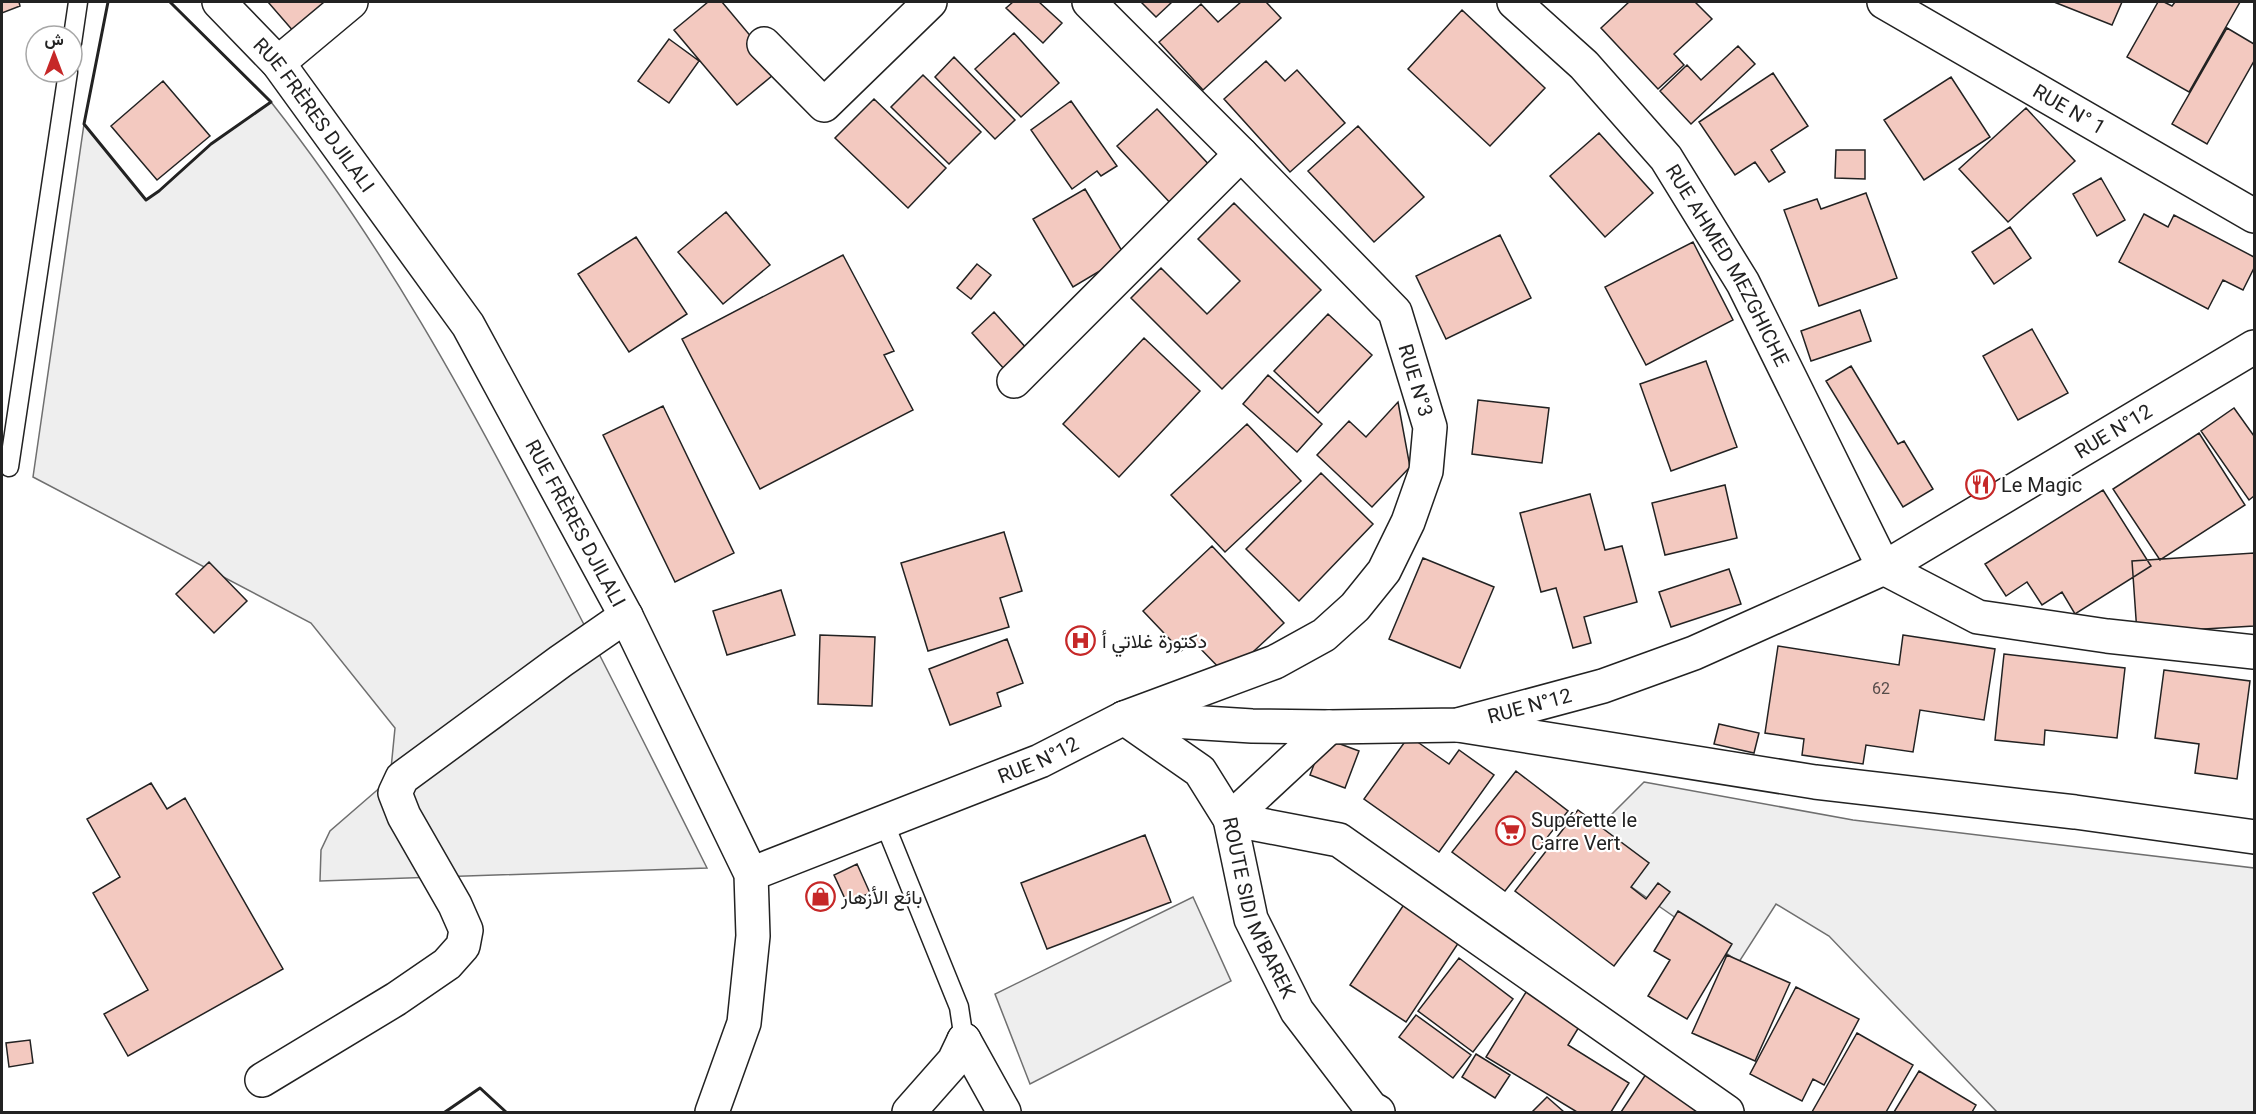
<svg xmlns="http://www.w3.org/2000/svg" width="2256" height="1114" font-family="Roboto,Vazirmatn,sans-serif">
<rect width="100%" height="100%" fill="#fff"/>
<path fill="#eee" stroke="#6f6f6f" stroke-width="1.5" d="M271 102C381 241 468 399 549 557 603 660 655 764 707 868L320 881 321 850 330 831 390 779 395 728 311 623 33 477 84 124 146 200 159 191 211 144Z
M1644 782 1853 820 2254 868V1112H1997L1829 936 1776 904 1739 962 1577 849Z
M1193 897 1231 981 1030 1084 995 994Z"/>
<path fill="#f3c9c0" stroke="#222" stroke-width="1.5" d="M2 2H19L20 6 2 13Z
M268 2H347L301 40Z
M708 2H722L779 70 737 105 674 30Z
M1013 2H1039L1062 23 1043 43 1006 8Z
M1141 2H1172L1156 17Z
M1241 2H1266L1281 18 1203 90 1159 42 1201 4 1218 22Z
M1629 2H1695L1712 19 1674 54 1684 65 1658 89 1601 28Z
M2054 2H2122L2112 25Z
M2158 2H2164L2172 6 2175 2H2240L2189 92 2127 57Z
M1462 10 1545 88 1490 146 1408 69Z
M2227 28 2254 44V61L2207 144 2172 124Z
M1014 33 1059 83 1021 117 975 69Z
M669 39 699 61 669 103 638 81Z
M1738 46 1755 64 1691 124 1660 91 1687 65 1701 80Z
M954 57 1015 120 995 139 935 77Z
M1266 61 1285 81 1297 70 1345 123 1290 172 1224 99Z
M1773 73 1808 126 1771 150 1785 172 1769 182 1755 162 1735 175 1699 122Z
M923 75 981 132 949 164 891 107Z
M1951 77 1990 137 1924 180 1884 120Z
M163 81 210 136 157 180 111 126Z
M874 99 946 168 908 208 835 138Z
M1071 101 1117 166 1101 176 1097 171 1072 189 1031 130Z
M2026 108 2075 161 2008 222 1959 169Z
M1157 109 1214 170 1174 207 1117 146Z
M1358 126 1424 197 1374 242 1308 171Z
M1599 133 1653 193 1605 237 1550 176Z
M1836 150H1865V179L1835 178Z
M2101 178 2125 220 2097 236 2073 194Z
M1085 189 1125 256 1073 287 1033 219Z
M1866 193 1897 278 1819 306 1784 210 1817 199 1821 209Z
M1234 203 1321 290 1222 389 1131 298 1161 268 1207 314 1240 281 1198 239Z
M726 212 770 265 723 304 678 252Z
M2144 214 2168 227 2174 215 2254 257V268L2243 290 2223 280 2208 309 2119 262Z
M2010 227 2031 258 1994 284 1972 252Z
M1500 235 1531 298 1446 339 1416 276Z
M636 237 687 314 629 352 578 274Z
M1693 242 1733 320 1646 365 1605 287Z
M843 255 894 351 884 355 913 410 760 489 682 339Z
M977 264 991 275 971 299 957 288Z
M1860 310 1871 341 1811 361 1801 331Z
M994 312 1028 350 1005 370 972 333Z
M1328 314 1372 355 1318 413 1274 371Z
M2032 329 2068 393 2018 420 1983 356Z
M1144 338 1200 391 1119 477 1063 424Z
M1706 361 1737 447 1671 471 1640 384Z
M1851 366 1898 444 1904 441 1933 489 1903 507 1826 381Z
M1268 375 1322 424 1297 452 1243 404Z
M1478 400 1549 408 1542 463 1472 454Z
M1398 402 1410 467 1372 507 1317 455 1349 421 1366 437Z
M663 406 734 553 675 582 603 435Z
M2234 408 2254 436V496L2249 500 2201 431Z
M1247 424 1301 481 1225 552 1171 495Z
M2199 433 2245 505 2160 560 2113 489Z
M1321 473 1373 524 1299 601 1246 549Z
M1725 485 1737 538 1665 555 1652 503Z
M2103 490 2151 566 2075 614 2062 592 2042 605 2027 582 2006 596 1985 564Z
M1590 494 1605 550 1622 546 1637 602 1584 617 1591 643 1573 648 1556 588 1541 592 1520 513Z
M1004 532 1022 591 1000 598 1009 627 928 651 901 563Z
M1212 546 1284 623 1227 676 1193 641 1181 651 1143 611Z
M2254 553V626L2137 633 2132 561Z
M1423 558 1494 587 1460 668 1389 639Z
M209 562 247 601 214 633 176 594Z
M1729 569 1741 604 1671 627 1659 592Z
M781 590 795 635 727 655 713 611Z
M820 635 875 637 872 706 818 704Z
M1903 635 1995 649 1984 720 1920 710 1913 752 1866 745 1863 764 1802 755 1804 739 1765 733 1778 646 1899 665Z
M1007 639 1023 683 997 693 1001 706 950 725 929 669Z
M2004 654 2125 668 2117 738 2045 730 2044 745 1995 740Z
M2164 670 2250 681 2237 779 2195 773 2199 744 2155 738Z
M1719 724 1759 733 1754 753 1714 744Z
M1409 736 1449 764 1459 750 1494 775 1439 852 1364 799Z
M1324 738 1359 751 1345 788 1310 775Z
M1516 771 1568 811 1505 891 1452 852Z
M151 783 167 809 185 798 283 969 128 1056 104 1014 148 990 93 893 120 877 87 819Z
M1578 810 1649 863 1631 887 1646 899 1658 883 1670 892 1614 966 1515 891Z
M1145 835 1171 902 1047 949 1021 883Z
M857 864 870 893 847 903 834 875Z
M1409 897 1465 933 1406 1022 1350 985Z
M1678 911 1732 944 1687 1019 1648 996 1670 960 1654 951Z
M1727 955 1790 983 1755 1061 1692 1033Z
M1459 958 1513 999 1473 1052 1418 1011Z
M1531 984 1585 1017 1568 1045 1629 1083 1611 1112H1577L1486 1057Z
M1796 987 1859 1019 1824 1085 1813 1079 1802 1101 1750 1074Z
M1416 1015 1471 1055 1453 1078 1399 1037Z
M1857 1033 1913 1065 1886 1112H1812Z
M30 1040 33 1063 9 1067 6 1043Z
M1476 1054 1510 1075 1495 1098 1462 1077Z
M1919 1071 1976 1105 1972 1112H1894Z
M1646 1074 1703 1112H1621Z
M1547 1097 1564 1112H1532Z"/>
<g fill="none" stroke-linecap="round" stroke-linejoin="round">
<defs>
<path id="service" d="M72 43 78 2
M9 467 68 72
M884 822 959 1007 964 1040"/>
<g id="minor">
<path id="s1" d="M1089 2 1241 154 1395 312 1430 427 1426 471 1408 522 1384 571 1355 607 1324 635 1275 662 1124 718"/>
<path id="s2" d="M1514 2 1584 65 1666 158 1743 283 1884 568 1978 617 2107 636 2254 652"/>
<path id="s3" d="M1884 2 2254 216"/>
<path d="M764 44 824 105 930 2"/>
<path d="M278 63 351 2"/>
<path d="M1014 381 1241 154"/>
<path d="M1458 725 1815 782 2075 812 2254 837"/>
<path d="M1230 819 1339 840 1727 1112"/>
<path d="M1230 819 1329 727"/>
<path d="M964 1040 1004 1112"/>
<path d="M262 1080 396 999 447 964 463 946 466 930 455 905 404 816 395 793 402 778 561 661 626 616"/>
<path d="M909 1112 954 1061 964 1040"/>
</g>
<g id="secondary">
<path id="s4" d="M1124 718 1200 771 1230 819 1251 919 1297 1011 1371 1108 1378 1112"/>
<path id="s5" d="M751 874 1040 761 1124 718 1252 726 1329 727 1458 725 1603 686 1694 653 1884 568 2254 347"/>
</g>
<g id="primary">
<path id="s6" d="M219 2 278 63 468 325 626 616 751 874 753 936 744 1023 712 1112"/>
</g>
</defs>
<use href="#service" stroke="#222" stroke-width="21"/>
<use href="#minor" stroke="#222" stroke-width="36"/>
<use href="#secondary" stroke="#222" stroke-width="36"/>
<use href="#primary" stroke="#222" stroke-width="36"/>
<use href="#service" stroke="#fff" stroke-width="18"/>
<use href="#minor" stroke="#fff" stroke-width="33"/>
<use href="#secondary" stroke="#fff" stroke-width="33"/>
<use href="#primary" stroke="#fff" stroke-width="33"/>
<path stroke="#222" stroke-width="3" d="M108 2 84 124 146 200 159 191 211 144 271 102 170 2
M445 1112 480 1088 506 1112"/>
</g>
<defs>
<symbol id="restaurant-ring" viewBox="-11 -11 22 22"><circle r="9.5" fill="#fff" stroke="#c62828" stroke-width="1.5"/><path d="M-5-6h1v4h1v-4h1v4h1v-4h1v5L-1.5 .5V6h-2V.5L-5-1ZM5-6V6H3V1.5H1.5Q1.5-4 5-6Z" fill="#c62828"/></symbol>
<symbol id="hospital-ring" viewBox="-11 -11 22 22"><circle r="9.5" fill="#fff" stroke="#c62828" stroke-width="1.5"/><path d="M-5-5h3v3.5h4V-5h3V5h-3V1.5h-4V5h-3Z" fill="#c62828"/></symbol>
<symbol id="supermarket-ring" viewBox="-11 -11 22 22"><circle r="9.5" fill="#fff" stroke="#c62828" stroke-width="1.5"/><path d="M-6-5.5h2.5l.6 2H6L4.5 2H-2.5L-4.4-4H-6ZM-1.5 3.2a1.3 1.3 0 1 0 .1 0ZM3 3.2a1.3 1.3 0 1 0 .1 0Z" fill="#c62828"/></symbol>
<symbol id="shop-ring" viewBox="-11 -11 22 22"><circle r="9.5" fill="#fff" stroke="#c62828" stroke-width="1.5"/><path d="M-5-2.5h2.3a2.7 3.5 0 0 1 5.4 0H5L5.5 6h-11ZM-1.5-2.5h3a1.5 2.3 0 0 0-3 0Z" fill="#c62828"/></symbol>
</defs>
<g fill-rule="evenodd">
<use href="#restaurant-ring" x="1964" y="468" width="33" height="33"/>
<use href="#hospital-ring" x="1064" y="624" width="33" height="33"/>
<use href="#supermarket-ring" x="1494" y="814" width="33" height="33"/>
<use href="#shop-ring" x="804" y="880" width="33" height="33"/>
</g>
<g text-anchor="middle" stroke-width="4.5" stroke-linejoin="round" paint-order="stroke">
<g font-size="16" fill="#564c4a">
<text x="1881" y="694">62</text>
</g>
<g font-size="20" fill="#222" stroke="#fff">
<text dy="7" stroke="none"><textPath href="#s3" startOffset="214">RUE N° 1</textPath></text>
<text dy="7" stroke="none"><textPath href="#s6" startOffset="148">RUE FRÈRES DJILALI</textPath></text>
<text dy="7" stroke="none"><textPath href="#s2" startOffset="342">RUE AHMED MEZGHICHE</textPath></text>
<text dy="7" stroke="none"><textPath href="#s1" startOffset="507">RUE N°3</textPath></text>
<text dy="7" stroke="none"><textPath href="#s5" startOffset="1461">RUE N°12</textPath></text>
<text dy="7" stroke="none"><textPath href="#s6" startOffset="634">RUE FRÈRES DJILALI</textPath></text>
<text dy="7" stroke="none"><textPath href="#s5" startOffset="813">RUE N°12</textPath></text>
<text dy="7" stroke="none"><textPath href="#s5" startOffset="309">RUE N°12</textPath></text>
<text dy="7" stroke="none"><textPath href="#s4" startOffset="243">ROUTE SIDI M'BAREK</textPath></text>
</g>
<g font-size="20" fill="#222" stroke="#fff" text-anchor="start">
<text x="2001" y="492">Le Magic</text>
<text x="1102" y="648">دكتورة غلاتي أ</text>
<text x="1531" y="827">Supérette le<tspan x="1531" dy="23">Carre Vert</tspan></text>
<text x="841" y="904">بائع الأزهار</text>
</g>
</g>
<rect width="2256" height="1114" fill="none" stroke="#222222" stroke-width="6"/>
<g transform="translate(54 54)"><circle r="28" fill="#ffffff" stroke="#a7a7a7" stroke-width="1.5"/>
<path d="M0-4.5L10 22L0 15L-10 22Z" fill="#c62828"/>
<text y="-9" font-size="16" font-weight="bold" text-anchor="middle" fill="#222222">ش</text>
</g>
</svg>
